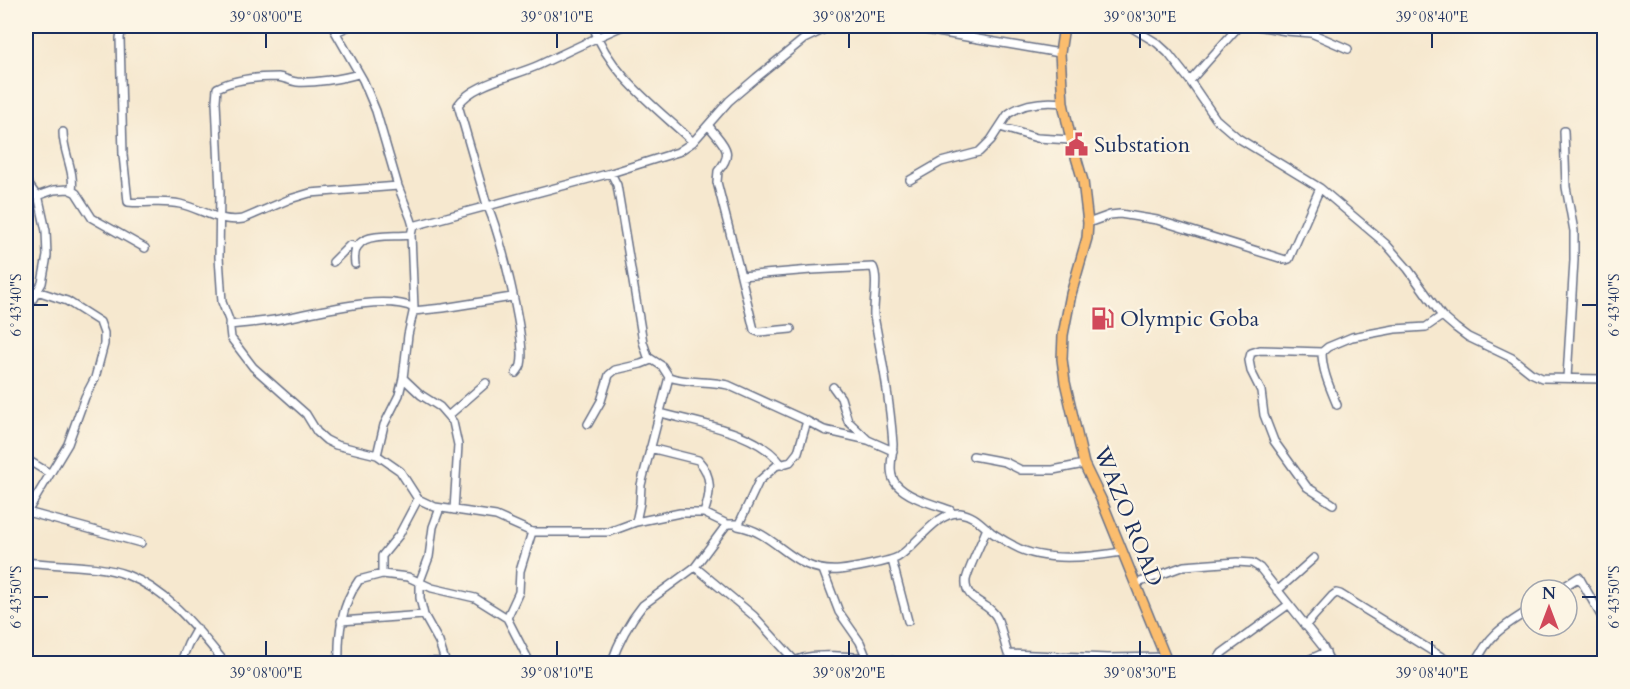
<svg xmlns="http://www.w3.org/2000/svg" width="1630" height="689" font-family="Cardo,serif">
<rect width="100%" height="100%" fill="#fcf5e5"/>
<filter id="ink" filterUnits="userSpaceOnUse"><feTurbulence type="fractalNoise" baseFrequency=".0167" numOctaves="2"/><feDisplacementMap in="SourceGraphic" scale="12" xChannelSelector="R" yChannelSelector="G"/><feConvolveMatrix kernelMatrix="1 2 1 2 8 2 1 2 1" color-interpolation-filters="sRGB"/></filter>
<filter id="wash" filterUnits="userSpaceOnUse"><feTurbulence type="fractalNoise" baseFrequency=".008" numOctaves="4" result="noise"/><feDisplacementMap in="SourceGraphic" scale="24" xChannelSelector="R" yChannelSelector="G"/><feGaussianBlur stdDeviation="1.35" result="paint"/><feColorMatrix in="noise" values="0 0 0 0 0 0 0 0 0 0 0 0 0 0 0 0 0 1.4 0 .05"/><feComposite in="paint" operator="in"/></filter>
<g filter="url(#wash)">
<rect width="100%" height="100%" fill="#f6e8cf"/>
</g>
<g filter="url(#ink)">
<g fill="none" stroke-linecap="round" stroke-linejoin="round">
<defs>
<path id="minor" d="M122 26 120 38 123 155 128 202C145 204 163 200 180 204 202 209 219 223 243 219L290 199 310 193 398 186
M332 26 363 80 376 111 398 186 411 219 413 226 411 235 414 308 408 335 403 378 399 395 384 425 377 455
M593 26C609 74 657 108 693 142
M902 26 1060 53
M1129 26 1157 43 1168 53 1190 81 1216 119 1238 138 1320 188 1386 244 1408 269 1442 316 1456 328 1468 337 1512 358 1531 373 1542 378 1604 379
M1257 26 1286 31 1311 33 1348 49
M336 32 350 26
M970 38 972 26
M358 74C343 79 313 83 297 82 290 81 284 78 278 77 259 77 234 79 217 88L216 101 220 192 219 257 222 302 229 320 231 338 253 367 306 414 317 432 326 440 336 445 377 455 400 471 418 499 435 507 496 516 532 532H609L636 522 680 513H704L727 524H738V526C779 533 792 574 840 570 850 569 892 561 898 557 916 546 937 511 960 513 974 515 981 524 991 532 998 537 1007 542 1014 546 1044 563 1090 557 1122 552
M1190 81 1239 26
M709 126C722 144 736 151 718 171L717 182 741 276
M1000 127 1037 138 1071 140
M1564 131 1566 187 1574 231V260L1567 378
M63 132C63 153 75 170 72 191
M611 173 617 185 643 342 648 357 662 366 669 377C689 384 709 380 728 385L807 421 824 430 868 440 893 451
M910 180 941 162 979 152 991 140 1008 114C1025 102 1044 101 1063 103
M26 181 39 199 46 231 47 256 42 283 26 311
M37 196 54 190 69 189 76 193 92 218 145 248
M1088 223 1110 215 1120 214 1157 220 1286 260 1289 259 1320 188
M413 226 611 173 678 152 693 142 729 101 756 78 804 39 831 26
M333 262 350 245 356 247
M355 264C350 229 387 238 411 235
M413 311 443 308 512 297
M229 325C246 323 264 322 280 319 314 313 383 293 414 308
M791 329 759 332 754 330 741 276 811 270 873 267C879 278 873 302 874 316 882 358 890 401 893 444 893 456 887 473 896 484 908 498 933 504 950 510L952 513
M1322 352 1260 350 1251 353 1249 360 1251 371 1261 391 1264 415 1274 441 1307 487 1333 504
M516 373C518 370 520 369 521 365 527 341 499 228 487 205L458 105C473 83 515 76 539 65 567 52 595 38 623 26
M403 378 421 395 440 407 453 422 458 445 454 510
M833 387 841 398 848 421 868 440
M1337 405C1330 388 1322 371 1322 352L1328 347 1352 337 1395 329 1426 327 1442 316
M661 413C698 424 758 431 782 465
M448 416 486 383
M588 424 601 401 609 375 615 370 641 364 651 360
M650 448 698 460C713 476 711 493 704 513
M973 456 1005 462 1021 470H1053L1084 464
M26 459 49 473
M440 508 433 527 429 557 420 581V598L424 615 439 642 446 664
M27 512 141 543
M26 514 68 444 85 397 95 378 104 344V333L100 322 67 301 37 291
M636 522 640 503 641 485 669 377
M738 526 759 481 776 466 790 462 798 452 807 421
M987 528C982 542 968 569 966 580 964 602 990 602 997 618 1002 629 1004 643 1008 654L1108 658 1166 657
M892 560 908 621
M26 562C56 566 99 564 127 575 169 591 198 630 226 664
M695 567 754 616 795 661
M823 570 839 612 860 642 867 659
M382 574V556L399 535 418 499
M1135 584 1184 566 1237 562 1252 563 1260 568 1323 647 1331 664
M1559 590 1579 577 1604 621
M1277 591 1314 558
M507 618 528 659
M341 621 424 615
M1305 626 1332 596 1336 593 1340 594 1453 664
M180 664 188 644 197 628
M339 664C338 634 341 605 359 580L382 574 408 577 432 588 475 598 507 618 519 592 520 571 532 532
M382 664 445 661
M611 664C618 643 629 622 643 605L695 567 727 524
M794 664 795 661C814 650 872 659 895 661
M1215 664 1222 653 1288 605
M1299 664 1326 652
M1475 664C1490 633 1503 627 1531 609"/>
<path id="major" d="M1064 26 1060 53 1063 103 1071 140 1083 181 1088 223 1087 238 1071 294 1063 335 1062 359 1065 382 1084 464 1101 499 1168 664"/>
</defs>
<use href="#minor" stroke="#687086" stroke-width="10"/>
<use href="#major" stroke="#687086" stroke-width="12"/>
<use href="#minor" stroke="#fff" stroke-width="7"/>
<use href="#major" stroke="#fbbd6e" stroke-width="9"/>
</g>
</g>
<path fill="none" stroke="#1b2f5e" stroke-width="2" d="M266 33V48M557 33V48M849 33V48M1140 33V48M1432 33V48M33 305H48M1582 305H1597M33 597H48M1582 597H1597M266 641V656M557 641V656M849 641V656M1140 641V656M1432 641V656"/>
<defs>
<symbol id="civic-bare" viewBox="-9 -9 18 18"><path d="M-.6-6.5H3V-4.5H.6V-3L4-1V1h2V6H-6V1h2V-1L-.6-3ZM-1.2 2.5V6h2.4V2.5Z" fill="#d1495b" stroke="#fcf5e5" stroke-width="2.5" paint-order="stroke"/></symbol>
<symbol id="fuel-bare" viewBox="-9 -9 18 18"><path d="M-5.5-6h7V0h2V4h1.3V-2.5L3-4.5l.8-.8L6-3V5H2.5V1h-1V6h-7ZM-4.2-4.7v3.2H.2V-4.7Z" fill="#d1495b" stroke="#fcf5e5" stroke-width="2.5" paint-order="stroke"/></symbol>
</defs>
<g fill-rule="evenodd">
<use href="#civic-bare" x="1060" y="128" width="33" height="33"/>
<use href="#fuel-bare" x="1086" y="302" width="33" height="33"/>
</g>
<g text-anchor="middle" stroke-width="4.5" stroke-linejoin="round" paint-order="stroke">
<g font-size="22" fill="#1b2f5e" stroke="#fcf5e5" text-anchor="start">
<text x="1094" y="152">Substation</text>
<text x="1120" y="326">Olympic Goba</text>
</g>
<g font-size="22" fill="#1b2f5e" stroke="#fcf5e5">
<text transform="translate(1129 516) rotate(68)" y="8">WAZO ROAD</text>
</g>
</g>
<rect width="1630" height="689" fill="none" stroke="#fcf5e5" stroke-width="66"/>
<g transform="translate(1549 608)"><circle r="28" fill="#fcf5e5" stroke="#a2a6af" stroke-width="1.5"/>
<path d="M0-4.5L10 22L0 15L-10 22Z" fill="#d1495b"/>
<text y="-9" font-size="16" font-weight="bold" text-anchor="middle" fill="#1b2f5e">N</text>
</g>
<rect x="33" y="33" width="1564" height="623" fill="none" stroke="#1b2f5e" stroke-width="2"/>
<g font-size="15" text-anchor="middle" fill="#1b2f5e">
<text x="266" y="22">39°08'00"E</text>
<text x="557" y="22">39°08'10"E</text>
<text x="849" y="22">39°08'20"E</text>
<text x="1140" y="22">39°08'30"E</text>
<text x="1432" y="22">39°08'40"E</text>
<text transform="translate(16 305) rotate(-90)" y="5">6°43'40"S</text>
<text transform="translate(1614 305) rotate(-90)" y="5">6°43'40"S</text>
<text transform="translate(16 597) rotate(-90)" y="5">6°43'50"S</text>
<text transform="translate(1614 597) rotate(-90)" y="5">6°43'50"S</text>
<text x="266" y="678">39°08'00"E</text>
<text x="557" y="678">39°08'10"E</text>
<text x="849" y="678">39°08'20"E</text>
<text x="1140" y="678">39°08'30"E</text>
<text x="1432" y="678">39°08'40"E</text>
</g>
</svg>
